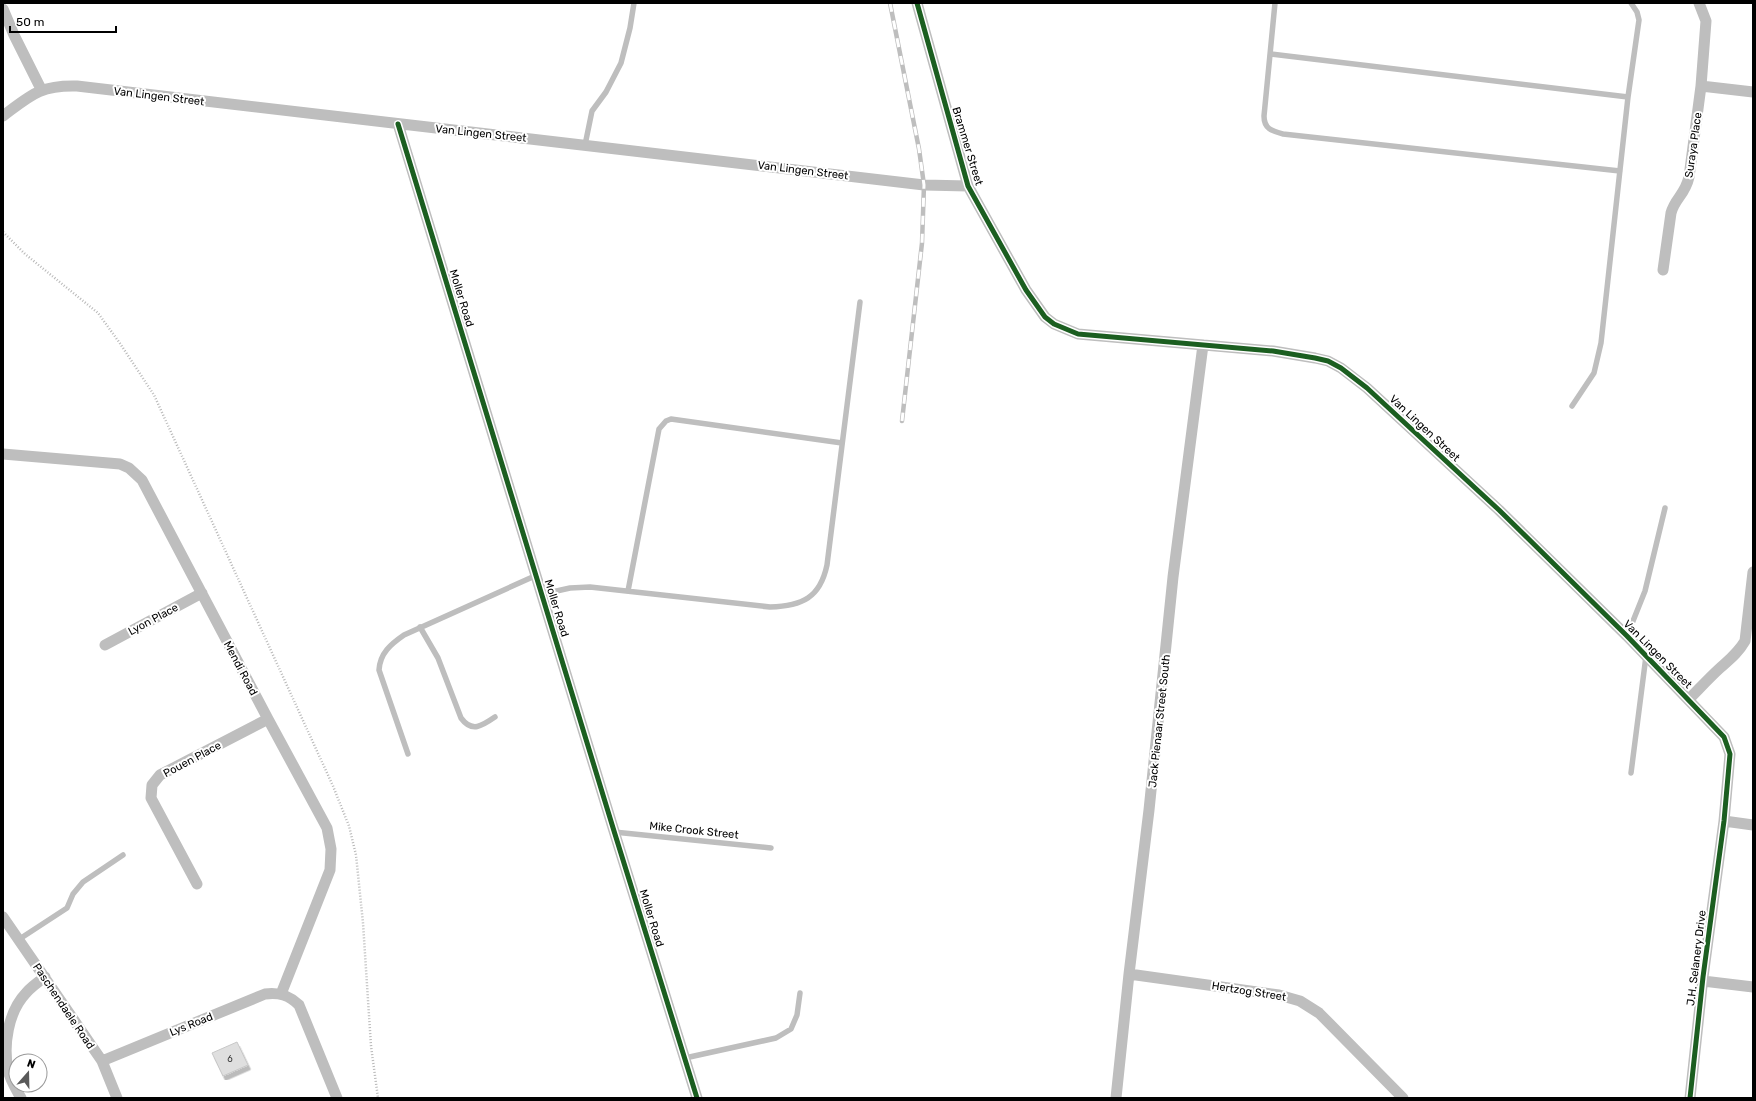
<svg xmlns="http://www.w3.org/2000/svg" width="1756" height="1101" font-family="Rubik,sans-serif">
<defs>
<filter id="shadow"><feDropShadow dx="2.5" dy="4.5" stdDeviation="0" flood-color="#0004"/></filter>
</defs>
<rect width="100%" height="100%" fill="#fff"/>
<path fill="#dfdfdf" stroke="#c7c7c7" filter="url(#shadow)" d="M237 1042 248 1065 223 1076 212 1053Z"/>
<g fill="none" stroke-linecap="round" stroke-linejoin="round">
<path stroke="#b9b9b9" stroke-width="2.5" stroke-dasharray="1 2" stroke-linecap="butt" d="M3 232 25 254 98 313 119 342 154 395 333 786 349 826 356 855 363 923 371 1046 378 1098"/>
<path stroke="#bebebe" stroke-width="5.5" d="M1275 3 1264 116C1264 129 1272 131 1283 134L1620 171
M1271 54 1628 97
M585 145 592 111 606 92 621 63 630 28 634 3
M1572 406 1594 373 1601 343 1628 97 1639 20 1637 12 1631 3
M628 591 659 429 666 421 671 419 842 443
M543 594 570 588 590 587 770 607C802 606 820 598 827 565L860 302
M420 627 438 658 461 718C472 733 482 726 495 717
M1627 636 1645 591 1665 508
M408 754 379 670C380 653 391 644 404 635L537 575
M1631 773 1646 656
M614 832 771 848
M18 940 67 908 73 894 83 882 123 855
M685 1058 776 1038 791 1029 797 1015 800 993"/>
<path stroke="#bebebe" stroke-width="11" d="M917 3 968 186 1026 290 1045 317 1054 324 1078 334 1273 351 1315 358 1328 361 1341 368 1367 388 1499 510 1627 636 1724 737 1730 754 1724 821 1703 977 1690 1098
M3 9 14 35 41 89
M1701 86 1753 92
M3 116C31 95 40 85 77 86L924 185 968 186
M398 124 614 831 697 1098
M1663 270 1671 213C1675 198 1685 195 1689 177L1701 86 1706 21 1699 3
M3 454 120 464 129 468 142 480 268 719 327 828 331 849 330 870 281 994
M105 645 202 593
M1689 699C1699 689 1709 678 1720 668 1730 659 1738 653 1745 641L1753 572
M1724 821 1753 825
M197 884 151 798 152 785 160 775 268 719
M3 917 102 1061 117 1098
M1129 974 1279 995 1300 1001 1319 1013 1403 1098
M1703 981 1753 987
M102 1061 265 994C279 992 289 995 299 1005L337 1098
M21 1098C16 1089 10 1080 8 1070 3 1045 8 1012 26 993 31 987 38 982 45 977
M1116 1098 1129 974 1149 810 1173 577 1203 345"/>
<defs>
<path id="rail" d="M890 3 919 149 924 185 922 243 902 421"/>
</defs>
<use href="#rail" stroke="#bebebe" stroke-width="4.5"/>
<use href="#rail" stroke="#fff" stroke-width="3" stroke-dasharray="9" stroke-linecap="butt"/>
<defs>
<path id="cycleway" d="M917 3 968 186 1026 290 1045 317 1054 324 1078 334 1273 351 1315 358 1328 361 1341 368 1367 388 1499 510 1627 636 1724 737 1730 754 1724 821 1703 977 1690 1098
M398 124 614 831 697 1098"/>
</defs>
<use href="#cycleway" stroke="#fff" stroke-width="8"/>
<use href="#cycleway" stroke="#1b5e20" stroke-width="5"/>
</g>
<g text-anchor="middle" stroke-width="4" stroke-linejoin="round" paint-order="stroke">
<g font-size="9" fill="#383838">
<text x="230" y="1062">6</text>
</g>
<g font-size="11" fill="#000" stroke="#fff">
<text transform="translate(159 96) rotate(7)" y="4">Van Lingen Street</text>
<text transform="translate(481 133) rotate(6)" y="4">Van Lingen Street</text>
<text transform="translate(1693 145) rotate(-82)" y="4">Suraya Place</text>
<text transform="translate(968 146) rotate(73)" y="4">Brammer Street</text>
<text transform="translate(803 170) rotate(7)" y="4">Van Lingen Street</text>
<text transform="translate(462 298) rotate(73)" y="4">Moller Road</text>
<text transform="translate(1425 428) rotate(43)" y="4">Van Lingen Street</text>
<text transform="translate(557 608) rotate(73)" y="4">Moller Road</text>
<text transform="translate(153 619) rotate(-28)" y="4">Lyon Place</text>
<text transform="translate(1658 654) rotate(45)" y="4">Van Lingen Street</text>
<text transform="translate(241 668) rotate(62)" y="4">Mendi Road</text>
<text transform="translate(1159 721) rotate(-84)" y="4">Jack Pienaar Street South</text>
<text transform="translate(192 759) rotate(-28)" y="4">Pouen Place</text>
<text transform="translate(694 830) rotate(6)" y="4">Mike Crook Street</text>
<text transform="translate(652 918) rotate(73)" y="4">Moller Road</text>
<text transform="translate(1696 958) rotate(-83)" y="4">J.H. Selanery Drive</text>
<text transform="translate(1249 991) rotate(9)" y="4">Hertzog Street</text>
<text transform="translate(64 1006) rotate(56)" y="4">Paschendaele Road</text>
<text transform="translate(191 1024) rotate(-22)" y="4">Lys Road</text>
</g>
</g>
<rect width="1756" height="1101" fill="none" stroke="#000000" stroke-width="8"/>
<g transform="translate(28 1073) rotate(20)"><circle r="19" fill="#ffffff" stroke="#999999"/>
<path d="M0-3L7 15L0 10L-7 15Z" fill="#595959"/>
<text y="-6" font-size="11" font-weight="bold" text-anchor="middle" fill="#000000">N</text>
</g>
<path d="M10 26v6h106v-6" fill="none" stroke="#000000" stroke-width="2"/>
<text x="16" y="26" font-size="12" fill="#000000" stroke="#ffffff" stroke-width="3" paint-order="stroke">50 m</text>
</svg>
